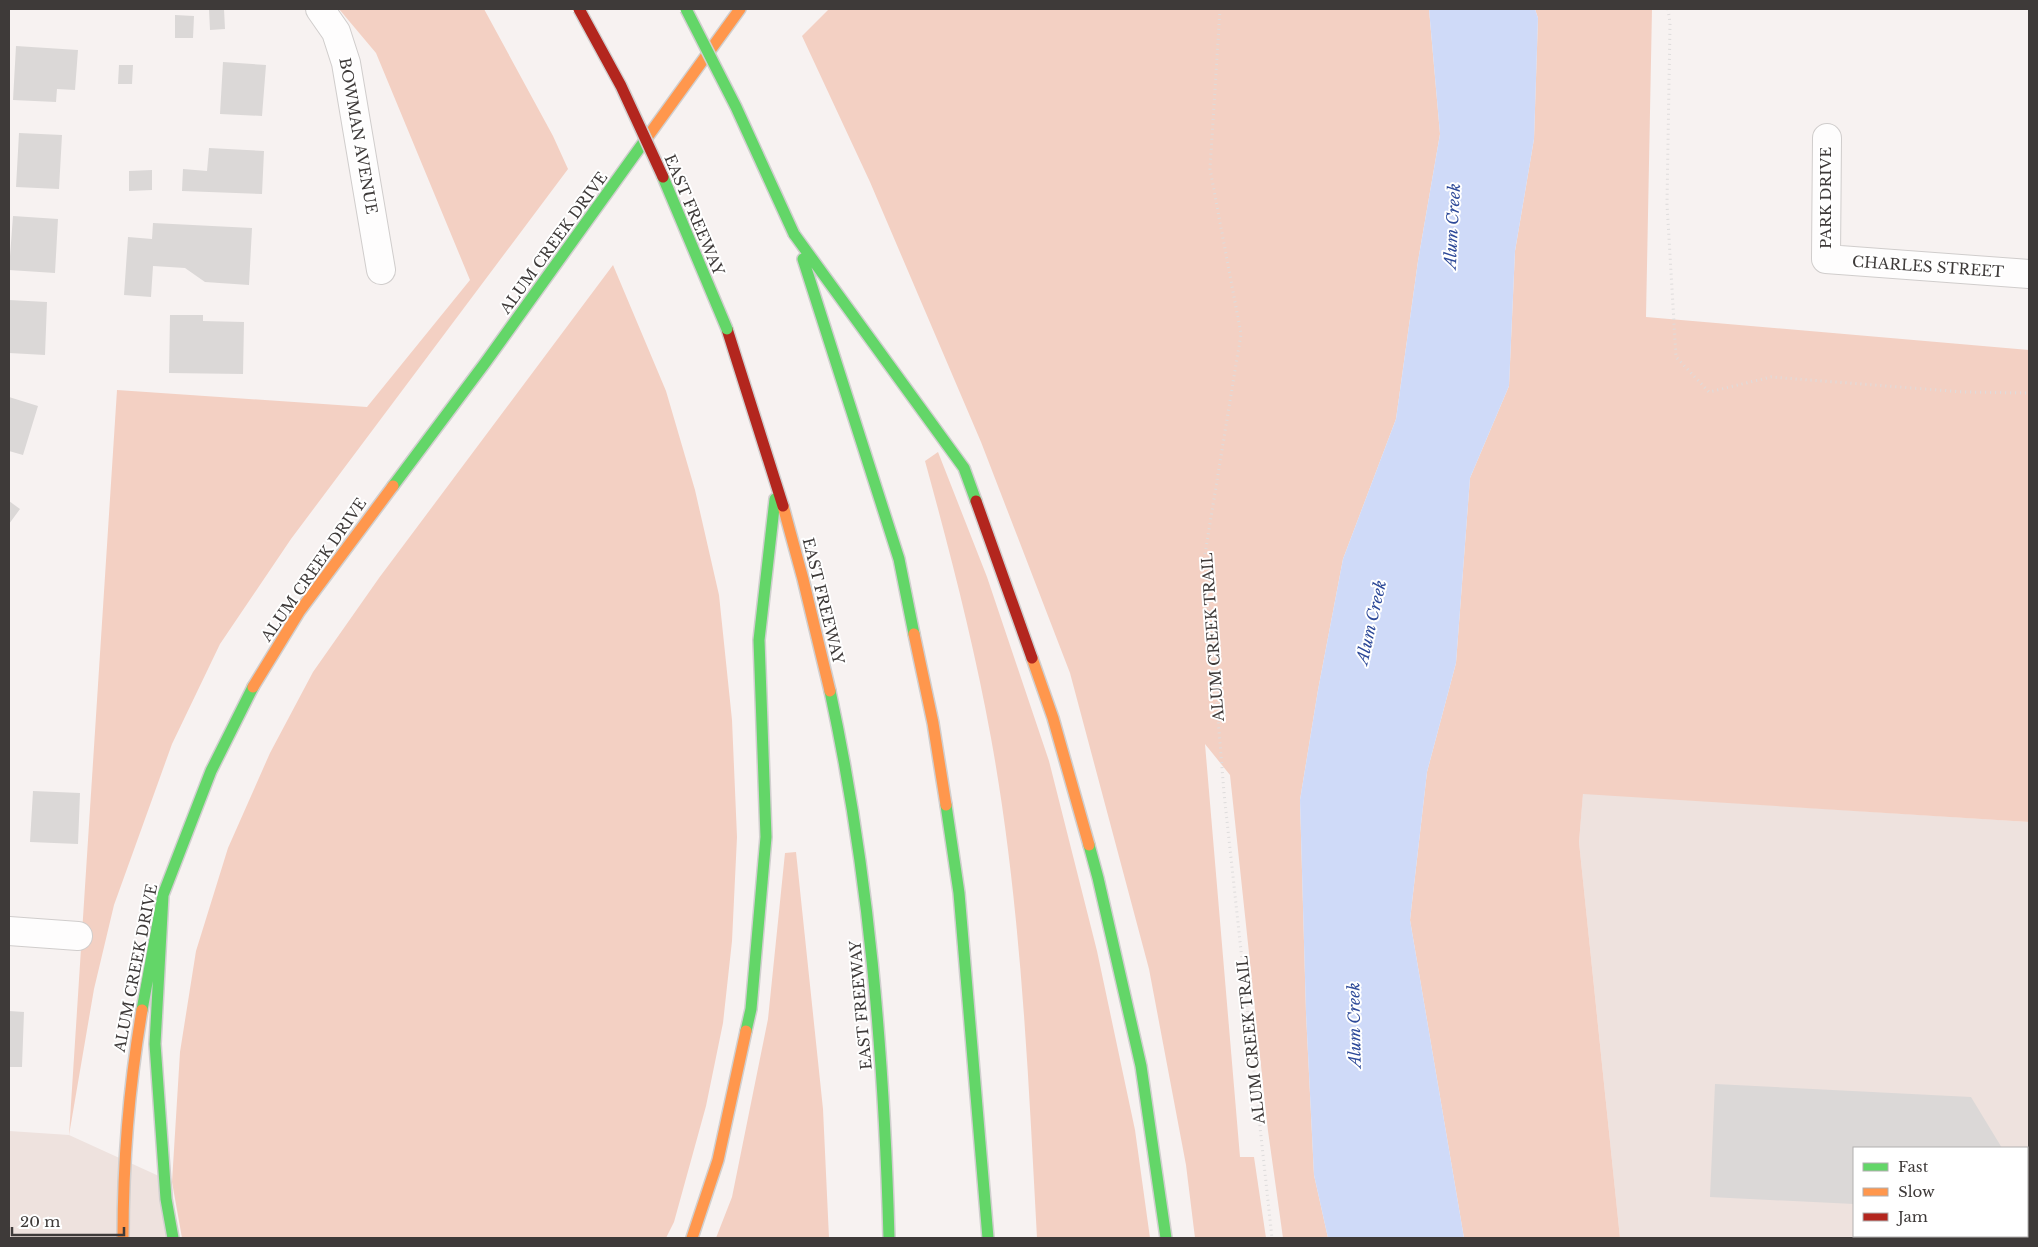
<svg xmlns="http://www.w3.org/2000/svg" width="2038" height="1247" font-family="'Libre Baskerville',serif">
<rect width="100%" height="100%" fill="#f7f2f1"/>
<path fill="#eee2de" fill-rule="evenodd" d="M1583 793 2029 822V1238H1620L1579 842ZM1854 1148H2027V1236H1854Z
M9 1131 69 1135 172 1182 176 1238H9Z"/>
<path fill="#f3d0c3" d="M339 9H484L553 136 568 169 291 539 220 644 172 744 114 905 94 989 69 1135 117 390 367 407 470 280 376 53Z
M829 9H1429L1440 134 1418 261 1396 419 1343 559 1318 690 1300 800 1306 1013 1314 1175 1328 1238H1283L1268 1131 1230 775 1205 744 1240 1157H1254L1266 1238H1195L1186 1165 1149 969 1070 673 981 442 870 182 802 36Z
M1535 9H1652L1646 317 2029 350V822L1583 794 1579 842 1620 1238H1464L1410 920 1427 772 1456 663 1470 478 1509 386 1515 251 1534 139 1538 18Z
M613 265 666 391 695 490 719 595 732 720 737 837 732 941 723 1023 706 1106 674 1222 666 1238H182L172 1182 180 1052 196 951 228 848 270 753 313 672 379 578Z
M938 452 987 577 1049 761 1097 951 1135 1130 1150 1238H1037C1028 1071 1021 903 991 738 974 644 950 552 925 461Z
M796 852 823 1109 829 1238H716L732 1197 768 1019 785 853Z"/>
<path fill="#cfdaf8" d="M1429 9H1535L1538 18 1534 139 1515 251 1509 386 1470 478 1456 663 1427 772 1410 920 1464 1238H1328L1314 1175 1306 1013 1300 800 1318 690 1343 559 1396 419 1418 261 1440 134Z"/>
<path fill="#dbd8d7" d="M209 9H224L225 29 210 30Z
M175 15 194 16 193 38H175Z
M16 46 78 50 75 90 57 89 56 102 13 100Z
M223 62 266 65 262 116 220 114Z
M119 65H133L132 84H118Z
M19 133 62 135 59 189 16 187Z
M209 148 264 151 262 194 182 191 183 169 207 171Z
M152 170V190L129 191V171Z
M13 216 58 219 55 273 9 270Z
M153 223 252 228 249 285 205 282 185 268 153 266 151 297 124 295 128 237 152 239Z
M9 300 47 302 45 355 9 353Z
M170 315H203V321L244 322 243 374 169 373Z
M9 397 38 406 23 455 9 451Z
M9 501 20 509 9 524Z
M33 791 80 793 78 844 30 842Z
M9 1011 24 1012 22 1067H9Z
M1715 1084 1971 1097 2002 1148H1854V1204L1710 1197Z"/>
<g fill="none" stroke-linecap="round" stroke-linejoin="round">
<defs>
<path id="street" d="M320 9 336 32 346 63 381 270
M1827 138 1826 259 2029 274
M9 931 78 936"/>
<path id="fast" d="M794 234 964 468 976 501
M803 259 899 559 914 634
M393 486 485 363 646 139
M830 691C869 871 884 1054 889 1238
M946 805 959 893 988 1238
M1089 845 1098 878 1141 1066 1166 1238
M163 895 155 1044 166 1199 173 1238
M142 1010 163 895 211 771 253 687
M746 1031 751 1009 766 837 759 640 775 499"/>
<path id="slow" d="M646 139 740 9
M783 506 803 579 830 691
M914 634 933 723 946 805
M1032 658 1053 718 1089 845
M253 687 299 612 393 486
M123 1238C123 1161 129 1086 142 1010
M692 1238 718 1160 746 1031"/>
<path id="jam" d="M727 329 783 506
M976 501 1032 658"/>
</defs>
<use href="#street" stroke="#d0cdcc" stroke-width="30"/>
<use href="#fast" stroke="#d1cfcf" stroke-width="14"/>
<use href="#slow" stroke="#d1cfcf" stroke-width="14"/>
<use href="#jam" stroke="#d1cfcf" stroke-width="14"/>
<path stroke="#dedcdc" stroke-width="3" stroke-dasharray="1 4" stroke-linecap="butt" d="M1220 9 1210 169 1241 334 1205 554 1224 793 1272 1238
M1668 9 1670 23 1667 204 1676 357 1709 392 1771 377 1964 392 2029 393"/>
<use href="#street" stroke="#fefdfd" stroke-width="28"/>
<use href="#fast" stroke="#63d668" stroke-width="11"/>
<use href="#slow" stroke="#ff974d" stroke-width="11"/>
<use href="#jam" stroke="#b3261e" stroke-width="11"/>
<defs>
<path id="fast-bridge" d="M686 9 736 107 794 234
M663 177 727 329"/>
<path id="jam-bridge" d="M579 9 621 86 663 177"/>
</defs>
<use href="#fast-bridge" stroke="#d1cfcf" stroke-width="14" stroke-linecap="butt"/>
<use href="#jam-bridge" stroke="#d1cfcf" stroke-width="14" stroke-linecap="butt"/>
<use href="#fast-bridge" stroke="#63d668" stroke-width="11"/>
<use href="#jam-bridge" stroke="#b3261e" stroke-width="11"/>
</g>
<g text-anchor="middle" stroke-width="4" stroke-linejoin="round" paint-order="stroke">
<g font-size="15" fill="#3e3a39" stroke="#fff">
<text transform="translate(358 136) rotate(80)" y="5">BOWMAN AVENUE</text>
<text transform="translate(1826 198) rotate(-90)" y="5">PARK DRIVE</text>
<text transform="translate(694 215) rotate(67)" y="5">EAST FREEWAY</text>
<text transform="translate(554 243) rotate(-54)" y="5">ALUM CREEK DRIVE</text>
<text transform="translate(1928 267) rotate(4)" y="5">CHARLES STREET</text>
<text transform="translate(314 570) rotate(-55)" y="5">ALUM CREEK DRIVE</text>
<text transform="translate(823 601) rotate(76)" y="5">EAST FREEWAY</text>
<text transform="translate(1213 637) rotate(-94)" y="5">ALUM CREEK TRAIL</text>
<text transform="translate(136 968) rotate(-79)" y="5">ALUM CREEK DRIVE</text>
<text transform="translate(861 1005) rotate(-95)" y="5">EAST FREEWAY</text>
<text transform="translate(1251 1040) rotate(-96)" y="5">ALUM CREEK TRAIL</text>
</g>
<g font-size="16" font-style="italic" fill="#2d4998" stroke="#fff">
<text transform="translate(1452 226) rotate(-87)" y="6">Alum Creek</text>
<text transform="translate(1371 622) rotate(-77)" y="6">Alum Creek</text>
<text transform="translate(1354 1025) rotate(-91)" y="6">Alum Creek</text>
</g>
</g>
<rect width="2038" height="1247" fill="none" stroke="#3e3a39" stroke-width="20"/>
<rect x="1853" y="1147" width="175" height="90" fill="#ffffff" stroke="#b2b0b0"/>
<rect x="1863" y="1163" width="25" height="8" fill="#63d668" stroke="#b2b0b0"/>
<text x="1898" y="1172" font-size="15" fill="#3e3a39">Fast</text>
<rect x="1863" y="1188" width="25" height="8" fill="#ff974d" stroke="#b2b0b0"/>
<text x="1898" y="1197" font-size="15" fill="#3e3a39">Slow</text>
<rect x="1863" y="1213" width="25" height="8" fill="#b3261e" stroke="#b2b0b0"/>
<text x="1898" y="1222" font-size="15" fill="#3e3a39">Jam</text>
<path d="M12 1227v8h112v-8" fill="none" stroke="#3e3a39" stroke-width="2.5"/>
<text x="20" y="1227" font-size="15" fill="#3e3a39" stroke="#ffffff" stroke-width="4" paint-order="stroke">20 m</text>
</svg>
